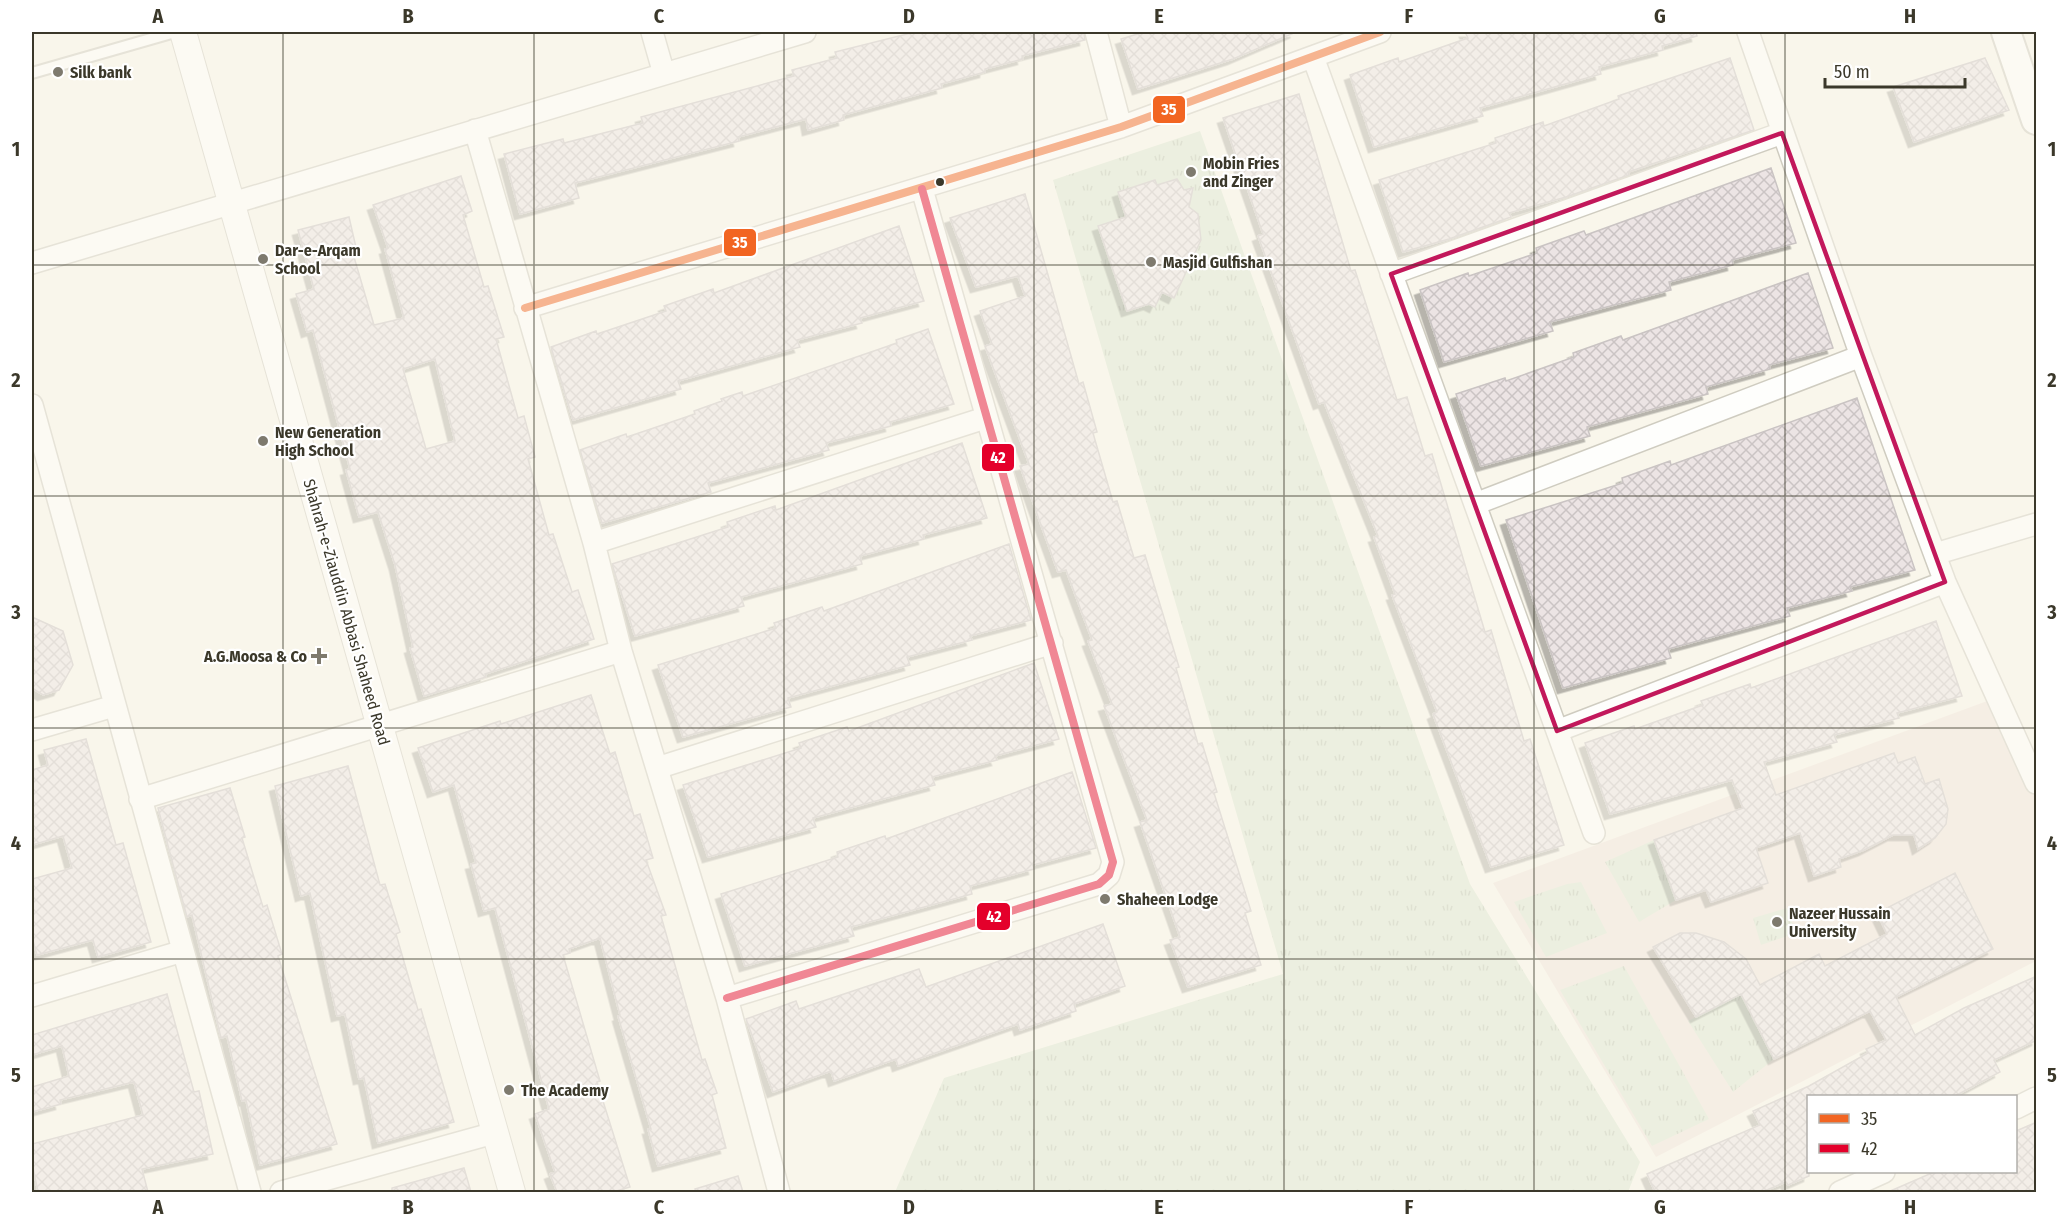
<svg xmlns="http://www.w3.org/2000/svg" width="2068" height="1224" font-family="'Fira Sans Condensed',sans-serif">
<defs>
<pattern id="grass-tufts" width="24" height="20" patternUnits="userSpaceOnUse" patternTransform="scale(1.5)"><rect width="24" height="20" fill="#dce7d2"/><path d="M3 7l-1-3M5 7V3M7 7l1-3M15 17l-1-3M17 17v-4M19 17l1-3" fill="none" stroke="#bec7b4"/></pattern>
<pattern id="building-cross-hatch" width="8" height="8" patternUnits="userSpaceOnUse" patternTransform="scale(1.5)"><rect width="8" height="8" fill="#ece4e4"/><path d="M0 0l8 8M0 8l8-8" fill="none" stroke="#cbc4c4"/></pattern>
<filter id="shadow"><feDropShadow dx="-5.5" dy="5.5" stdDeviation="0" flood-color="#0004"/></filter>
</defs>
<rect width="100%" height="100%" fill="#f9f6eb"/>
<path fill="#f0e5dc" d="M1998 697 2036 783V961L1656 1157 1493 883Z"/>
<path fill="url(#grass-tufts)" d="M1200 131 1470 884 1640 1162 1628 1192H895L944 1078 1283 974 1053 180Z
M1654 840 1676 900 1639 922 1605 862Z
M1581 882 1607 933 1546 957 1514 902 1567 884Z
M1787 908 1796 933 1761 945 1753 918Z
M1624 966 1709 1119 1652 1146 1560 990Z
M1741 994 1774 1059 1733 1092 1688 1021Z"/>
<path fill="url(#building-cross-hatch)" stroke="#cac4c3" stroke-width="1.5" fill-rule="evenodd" filter="url(#shadow)" d="M915 32H1084L1085 40 1022 56 1023 59 985 69V72L941 84 942 88 843 115 844 120 808 130 806 119 738 137 739 141 575 183 579 198 520 214 504 154 563 139 564 143 643 123 641 117 794 76 792 70 837 58 835 52Z
M1144 32H1296L1233 59 1138 89 1121 39Z
M1465 32H1696L1697 36 1662 46 1663 50 1599 67 1601 74 1480 108 1483 116 1374 147 1350 75 1398 58 1399 62 1468 38Z
M1730 58 1754 130 1628 172 1629 175 1566 197 1509 213 1511 217 1449 239 1403 252 1379 180 1496 143 1495 138 1543 122 1544 126 1619 99 1618 96Z
M1985 58 2009 110 1914 142 1893 87Z
M1299 94 1351 271 1355 270 1397 400 1407 397 1425 456 1432 454 1485 632 1491 630 1524 741 1530 739 1564 845 1491 867 1433 714 1437 712 1392 595 1395 594 1374 537 1378 536 1324 402 1319 404 1258 236 1263 234 1223 118Z
M1771 168 1796 243 1732 260 1733 265 1669 282 1671 290 1550 322 1553 331 1444 362 1420 290 1468 273 1469 276 1537 253 1536 248 1584 231 1586 235Z
M461 176 472 211 463 215 484 287 488 286 504 337 496 339 518 418 524 416 535 457 528 459 549 535 553 534 572 592 578 590 594 639 485 674 486 677 424 696 410 648 413 647 395 565 378 512 359 517 346 470 350 469 313 330 307 332 296 294 314 289 298 230 349 217 358 256 354 257 374 325 404 318 385 249 388 248 373 205ZM435 359 455 441 426 449 403 369Z
M1177 179 1184 190 1193 188 1189 207 1198 214 1201 240 1174 298 1162 292 1155 307 1149 304 1127 311 1098 226 1126 217 1118 192 1155 180 1157 185Z
M1025 194 1079 384 1083 382 1097 432 1093 433 1113 502 1117 501 1134 558 1145 555 1179 667 1176 668 1198 744 1202 743 1217 792 1214 793 1251 911 1245 913 1261 965 1188 987 1170 940 1180 937 1140 822 1147 820 1104 706 1112 704 1088 641 1092 640 1066 570 1058 572 1041 525 1020 466 1029 464 985 346 992 344 980 311 1025 296 1018 276 976 287 950 218Z
M899 226 924 301 860 318 862 323 797 340 800 347 678 381 681 389 573 420 551 347 596 331 597 334 666 311 664 306 713 289 714 293Z
M1808 273 1833 348 1769 365 1770 369 1706 387 1708 394 1587 427 1590 436 1481 466 1456 394 1505 378 1506 381 1574 357 1573 353 1621 336 1623 340Z
M928 329 954 404 890 422 891 426 826 443 829 450 708 483 711 492 602 523 580 450 626 434 627 437 695 414 694 411 722 401 721 399 742 392 743 396 897 343 896 340Z
M1857 398 1915 570 1850 587 1852 591 1787 608 1790 616 1668 649 1671 658 1563 688 1506 520 1623 483 1622 478 1670 461 1671 465Z
M962 443 987 518 923 535 924 539 860 556 862 564 741 597 744 606 635 636 612 564 728 527 727 522 775 506 776 510Z
M1009 544 1031 620 970 636 972 640 907 657 910 665 788 698 791 707 683 737 658 665 776 628 774 623 822 607 824 611Z
M32 617 63 631 73 665 59 690 43 695 32 688Z
M1936 621 1962 696 1897 713 1899 718 1834 735 1837 742 1764 762 1776 795 1894 753 1898 763 1915 757 1925 784 1939 779 1948 809 1946 824 1935 838 1918 849 1914 835H1893L1864 850 1839 859 1841 867 1814 876 1800 833 1756 848 1768 883 1711 902 1706 890 1676 900 1654 840 1743 808 1732 780 1610 814 1585 743 1634 726 1635 729 1703 705 1701 701 1750 684 1751 688Z
M1034 663 1059 739 995 756 997 760 932 777 935 785 813 818 816 827 708 857 683 785 801 748 799 743 847 727 849 731Z
M591 695 610 754 615 752 634 816 640 814 653 858 646 860 666 915 661 916 702 1060 705 1059 717 1093 712 1095 726 1148 658 1166 648 1129H651L618 1016 620 1015 600 938 569 949 570 953 563 955 600 1081 597 1082 630 1187 613 1192H557L550 1174 555 1172 535 1114 549 1109 495 908 484 911 471 864 476 863 454 785 433 792 418 748 500 721 501 724Z
M86 739 116 845 123 843 151 942 98 957 93 940 37 955 32 937V879L72 868 63 836 32 845V770L48 765 44 750Z
M348 766 380 885 385 884 400 932 396 934 418 1010 421 1009 454 1122 378 1143 364 1078 359 1079 345 1014 337 1016 310 893 301 896 275 786Z
M1072 772 1096 848 1033 865 1034 869 970 886 972 894 851 927 854 936 745 966 721 894 838 857 837 852 885 836 886 839Z
M230 788 245 837 242 838 263 907 267 905 282 954 278 956 337 1144 260 1165 246 1100 242 1101 227 1036 221 1038 192 915 187 917 158 808Z
M1955 873 1993 949 1896 997 1915 1035 1964 1008 2037 976V1040L1994 1060 2000 1072 1955 1096H1809V1176L1788 1185 1786 1182 1762 1192H1655L1647 1174 1760 1125 1753 1111 1809 1086 1868 1053 1866 1049 1886 1040 1870 1011 1774 1059 1741 994 1696 1017 1653 947 1680 933H1696L1724 942 1746 959 1760 985 1819 954 1825 966 1887 934 1877 913Z
M1103 924 1125 986 1074 1004 1076 1011 1020 1030 1018 1024 898 1066 896 1059 834 1081 831 1071 773 1092 746 1019 796 1001 799 1009 919 969 926 987Z
M167 994 194 1092 199 1091 213 1154 142 1169 148 1192H38L32 1163V1144L143 1115 134 1082 60 1100 61 1104 32 1112V1087L69 1076 62 1046 32 1055V1035Z
M2037 1122V1192H1888L1934 1172H2016V1131Z
M464 1168 471 1192H392V1188Z
M738 1176 743 1192H696L695 1189Z"/>
<g fill="none" stroke-linecap="round" stroke-linejoin="round">
<defs>
<path id="service" d="M32 73 175 32"/>
<path id="minor" d="M652 32 664 74
M1096 32 1121 127
M1748 32 1861 356 1945 582 2036 783
M1313 57 1594 833
M475 130 594 543 621 651 727 998 779 1192
M32 263 805 32
M1391 274 1782 133
M525 308 1121 127 1380 32
M32 405 250 1192
M1475 504 1861 356
M594 543 985 418
M1935 554 2036 524
M32 730 114 706
M1557 731 1945 582
M657 768 1052 643
M140 799 621 651
M32 996 183 951
M727 998 1099 884 1109 875 1113 862 922 189
M2016 1108 2036 1098
M281 1192 494 1133
M1840 1192 1884 1172"/>
<path id="tertiary" d="M183 32 512 1192"/>
<path id="secondary" d="M2006 32 2036 120"/>
</defs>
<use href="#service" stroke="#cfccc0" stroke-width="14"/>
<use href="#minor" stroke="#cfccc0" stroke-width="24"/>
<use href="#tertiary" stroke="#cfccc0" stroke-width="28"/>
<use href="#secondary" stroke="#cfccc0" stroke-width="32"/>
<use href="#service" stroke="#fefefc" stroke-width="10"/>
<use href="#minor" stroke="#fefefc" stroke-width="21"/>
<use href="#tertiary" stroke="#fefefc" stroke-width="26"/>
<use href="#secondary" stroke="#fefefc" stroke-width="28"/>
<defs>
<path id="bus-1" d="M525 308 1121 127 1380 32"/>
<path id="bus-2" d="M727 998 1099 884 1109 875 1113 862 922 189"/>
</defs>
<use href="#bus-1" stroke="#fff" stroke-width="12"/>
<use href="#bus-2" stroke="#fff" stroke-width="12"/>
<use href="#bus-1" stroke="#f26522" stroke-width="8"/>
<use href="#bus-2" stroke="#e4002b" stroke-width="8"/>
</g>
<path d="M0 0H2068V1224H0ZM1782 133 1945 582 1557 731 1391 274Z" fill="#f9f6eb" fill-opacity=".55" fill-rule="evenodd"/>
<path fill="none" stroke="#c2185b" stroke-width="4.5" stroke-linejoin="round" d="M1782 133 1945 582 1557 731 1391 274Z"/>
<path fill="none" stroke="#3b382a" stroke-width="1.5" stroke-opacity="0.55" d="M283 32V1192M534 32V1192M784 32V1192M1034 32V1192M1284 32V1192M1534 32V1192M1785 32V1192M32 265H2036M32 496H2036M32 728H2036M32 959H2036"/>
<g fill="#7e7a6e" stroke="#fff" stroke-width="2">
<circle cx="58" cy="72" r="6"/>
<circle cx="1191" cy="172" r="6"/>
<circle cx="263" cy="259" r="6"/>
<circle cx="1151" cy="262" r="6"/>
<circle cx="263" cy="441" r="6"/>
<path d="M316 647h6v6h6v6h-6v6h-6v-6h-6v-6h6z"/>
<circle cx="1105" cy="899" r="6"/>
<circle cx="1777" cy="922" r="6"/>
<circle cx="509" cy="1090" r="6"/>
</g>
<circle fill="#3b382a" stroke="#fff" stroke-width="2" cx="940" cy="182" r="5"/>
<g text-anchor="middle" stroke-width="4.5" stroke-linejoin="round" paint-order="stroke">
<g font-size="16" font-weight="bold" fill="#3b382a" stroke="#fff" text-anchor="start">
<text x="70" y="78">Silk bank</text>
<text x="1203" y="169">Mobin Fries<tspan x="1203" dy="18">and Zinger</tspan></text>
<text x="275" y="256">Dar-e-Arqam<tspan x="275" dy="18">School</tspan></text>
<text x="1163" y="268">Masjid Gulfishan</text>
<text x="275" y="438">New Generation<tspan x="275" dy="18">High School</tspan></text>
<text x="307" y="662" text-anchor="end">A.G.Moosa &amp; Co</text>
<text x="1117" y="905">Shaheen Lodge</text>
<text x="1789" y="919">Nazeer Hussain<tspan x="1789" dy="18">University</tspan></text>
<text x="521" y="1096">The Academy</text>
</g>
<g font-size="16" fill="#3b382a" stroke="#fff">
<text transform="translate(347 612) rotate(74)" y="6">Shahrah-e-Ziauddin Abbasi Shaheed Road</text>
</g>
</g>
<g stroke="#fff" stroke-width="2">
<rect x="1152" y="95" width="34" height="29" rx="6" fill="#f26522"/>
<rect x="723" y="228" width="34" height="29" rx="6" fill="#f26522"/>
<rect x="981" y="443" width="34" height="29" rx="6" fill="#e4002b"/>
<rect x="976" y="902" width="35" height="29" rx="6" fill="#e4002b"/>
</g>
<g font-size="16" text-anchor="middle" font-weight="bold" fill="#fff">
<text x="1169" y="115">35</text>
<text x="740" y="248">35</text>
<text x="998" y="463">42</text>
<text x="994" y="922">42</text>
</g>
<rect width="2068" height="1224" fill="none" stroke="#ffffff" stroke-width="66"/>
<rect x="1807" y="1095" width="210" height="78" fill="#ffffff" stroke="#b1afaa" stroke-width="1.5"/>
<rect x="1819" y="1114" width="30" height="9" fill="#f26522" stroke="#b1afaa" stroke-width="1.5"/>
<text x="1861" y="1125" font-size="18" fill="#3b382a">35</text>
<rect x="1819" y="1144" width="30" height="9" fill="#e4002b" stroke="#b1afaa" stroke-width="1.5"/>
<text x="1861" y="1155" font-size="18" fill="#3b382a">42</text>
<path d="M1825 78v9h140v-9" fill="none" stroke="#3b382a" stroke-width="3"/>
<text x="1834" y="78" font-size="18" fill="#3b382a" stroke="#ffffff" stroke-width="4.5" paint-order="stroke">50 m</text>
<rect x="33" y="33" width="2002" height="1158" fill="none" stroke="#3b382a" stroke-width="2"/>
<g font-size="20" text-anchor="middle" font-weight="bold" fill="#3b382a">
<text x="158" y="23">A</text>
<text x="408" y="23">B</text>
<text x="659" y="23">C</text>
<text x="909" y="23">D</text>
<text x="1159" y="23">E</text>
<text x="1409" y="23">F</text>
<text x="1660" y="23">G</text>
<text x="1910" y="23">H</text>
<text x="16" y="156">1</text>
<text x="2052" y="156">1</text>
<text x="16" y="387">2</text>
<text x="2052" y="387">2</text>
<text x="16" y="619">3</text>
<text x="2052" y="619">3</text>
<text x="16" y="850">4</text>
<text x="2052" y="850">4</text>
<text x="16" y="1082">5</text>
<text x="2052" y="1082">5</text>
<text x="158" y="1214">A</text>
<text x="408" y="1214">B</text>
<text x="659" y="1214">C</text>
<text x="909" y="1214">D</text>
<text x="1159" y="1214">E</text>
<text x="1409" y="1214">F</text>
<text x="1660" y="1214">G</text>
<text x="1910" y="1214">H</text>
</g>
</svg>
